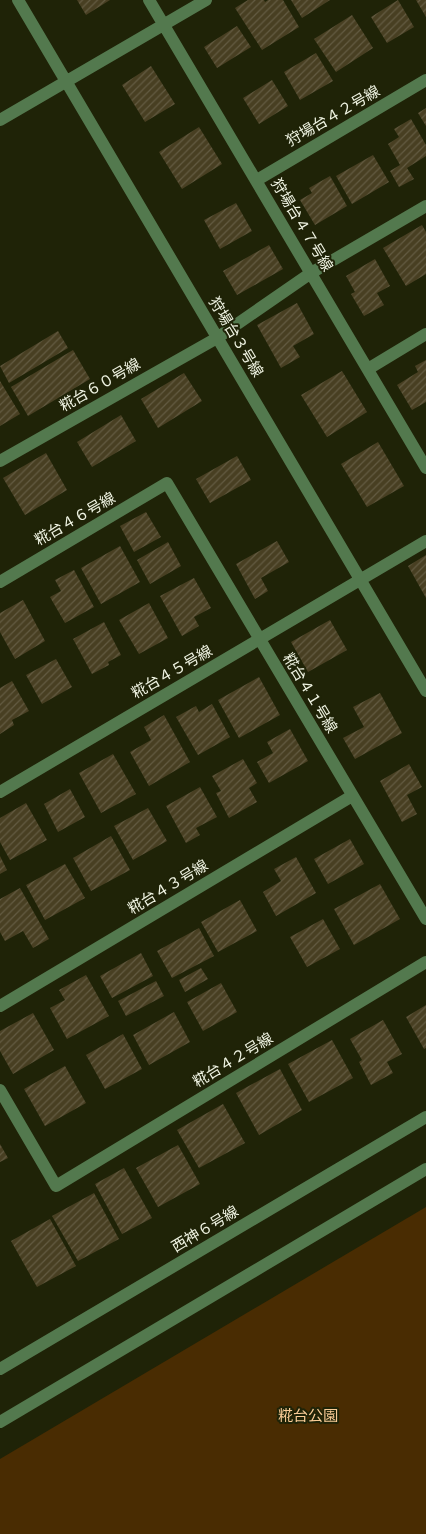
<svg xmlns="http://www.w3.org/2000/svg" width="426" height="1534" font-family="'DM Sans','Noto Sans JP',sans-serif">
<defs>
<pattern id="building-hatch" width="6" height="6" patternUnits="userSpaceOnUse" patternTransform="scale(1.25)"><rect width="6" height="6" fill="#483f22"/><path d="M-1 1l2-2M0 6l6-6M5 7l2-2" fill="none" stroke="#635b42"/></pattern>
</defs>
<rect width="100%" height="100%" fill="#1f2307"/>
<path fill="#492c02" d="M426 1207V1534H0V1459Z"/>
<path fill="url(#building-hatch)" d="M77 0H110L86 15Z
M248 0H264L265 2 268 0H283L299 27 262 50 235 8Z
M291 0H330L302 18Z
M398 0 414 27 387 43 371 17Z
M416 0H426V17Z
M352 15 373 48 336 72 314 39Z
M237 26 251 47 217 68 204 47Z
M316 53 333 81 300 100 284 72Z
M151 66 175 104 145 122 122 85Z
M272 80 288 106 259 124 243 98Z
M426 108V126L418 113Z
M411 119 426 145V156L407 168 414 179 399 187 390 171 400 165 388 144 399 137 394 129Z
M199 127 222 164 182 189 159 152Z
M373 155 389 182 352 204 336 176Z
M330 176 347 206 315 225 300 200 312 193 309 188Z
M236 203 252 231 220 249 204 220Z
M422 225 426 232V274L406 286 383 248Z
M269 245 283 269 237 295 223 271Z
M375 259 390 286 377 293 384 305 364 316 351 294 355 292 346 276Z
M297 303 314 334 293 346 300 357 281 368 257 325Z
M58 331 68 348 9 383 0 366Z
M73 350 90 379 28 416 11 387Z
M426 360V402L412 410 397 385 418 372 415 366Z
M342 371 367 412 327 437 301 395Z
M184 373 202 401 158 428 141 399Z
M0 381 20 414 0 426Z
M121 415 136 441 92 467 77 442Z
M378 442 404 486 367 507 341 464Z
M46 453 67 490 25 515 3 478Z
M237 456 251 480 210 503 196 479Z
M146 512 161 537 134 552 120 526Z
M277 541 289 562 261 578 268 591 255 599 236 564Z
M168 542 181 566 150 584 137 560Z
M120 546 140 582 101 604 81 568Z
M426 555V598L408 566Z
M74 570 94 607 65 623 50 597 61 591 55 580Z
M194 578 211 608 194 617 199 626 182 636 160 596Z
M23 600 45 641 15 659 0 632V613Z
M149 603 168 638 139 654 119 620Z
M330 620 347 650 308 672 291 642Z
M104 622 121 655 108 662 109 665 92 674 73 639Z
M56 659 72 687 42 704 26 675Z
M259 677 280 715 239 738 218 700Z
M12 681 29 711 12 720 14 725 0 734V688Z
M380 693 402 733 355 759 343 738 364 727 353 707Z
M212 704 230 737 198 755 176 717 196 706 199 712Z
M164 715 190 762 149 786 130 752 151 740 144 727Z
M290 729 308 761 269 783 257 762 273 753 267 742Z
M113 754 136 794 101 813 79 773Z
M243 759 257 783 249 788 257 802 229 818 216 793 221 791 212 776Z
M409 764 422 787 407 795 417 814 402 822 380 781Z
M200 787 217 817 196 828 200 835 186 843 166 806Z
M70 789 85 817 58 832 44 804Z
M26 803 47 840 10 860 0 842V818Z
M148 808 167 841 133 860 114 826Z
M111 836 130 870 91 891 73 858Z
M350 839 364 864 328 884 314 859Z
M0 856 7 870 0 874Z
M296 857 316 893 276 916 263 892 281 881 274 869Z
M65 864 85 898 45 920 26 885Z
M380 884 400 919 354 945 334 909Z
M20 888 49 939 33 948 23 931 5 941 0 932V899Z
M240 900 257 931 218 952 201 922Z
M323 919 340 949 307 967 290 937Z
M199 928 214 956 172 978 157 951Z
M141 953 153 976 112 998 100 976Z
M201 968 208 979 185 992 179 980Z
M86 975 109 1016 67 1039 50 1008 65 1000 59 990Z
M156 981 164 996 126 1016 118 1001Z
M221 983 237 1012 203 1031 187 1002Z
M426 1005V1048L424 1049 406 1017Z
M174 1012 190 1042 149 1065 133 1035Z
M33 1013 54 1050 13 1074 0 1051V1031Z
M383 1020 402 1054 387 1062 393 1073 371 1085 359 1062 362 1060 350 1039Z
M123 1034 142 1069 105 1089 86 1055Z
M332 1040 353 1078 309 1102 288 1064Z
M65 1066 86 1103 45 1126 24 1089Z
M280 1069 302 1110 259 1135 236 1093Z
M223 1104 245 1143 199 1168 177 1130Z
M0 1144 8 1158 0 1162Z
M178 1145 200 1184 158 1207 136 1168Z
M124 1168 152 1218 122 1234 95 1184Z
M94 1193 119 1239 78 1261 52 1216Z
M50 1219 76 1266 37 1287 11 1241Z"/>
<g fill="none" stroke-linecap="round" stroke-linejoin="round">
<path stroke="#53794e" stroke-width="12" d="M18 0 426 691
M149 0 426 468
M0 120 206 0
M257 180 426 80
M368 369 426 334
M0 461 217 338 311 273 426 206
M0 582 167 483 426 919
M0 792 426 541
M0 1006 352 796
M0 1090 56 1186 426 962
M0 1369 426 1117
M0 1422 426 1169"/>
</g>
<g text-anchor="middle" stroke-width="4" stroke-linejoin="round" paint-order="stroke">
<g font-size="15" fill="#eff3e2" stroke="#1f2307">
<text transform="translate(333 116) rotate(-30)" y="5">狩場台４２号線</text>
<text transform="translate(302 225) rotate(59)" y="5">狩場台４７号線</text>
<text transform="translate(236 337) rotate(59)" y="5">狩場台３号線</text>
<text transform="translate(100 385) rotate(-30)" y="5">糀台６０号線</text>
<text transform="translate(75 519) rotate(-30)" y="5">糀台４６号線</text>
<text transform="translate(172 672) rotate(-30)" y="5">糀台４５号線</text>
<text transform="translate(310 693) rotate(59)" y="5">糀台４１号線</text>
<text transform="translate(168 887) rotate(-31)" y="5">糀台４３号線</text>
<text transform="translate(233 1060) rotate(-31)" y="5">糀台４２号線</text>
<text transform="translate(205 1229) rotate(-31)" y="5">西神６号線</text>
</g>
<g font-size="15" fill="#f9cc97" stroke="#1f2307">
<text x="308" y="1421">糀台公園</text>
</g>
</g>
</svg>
